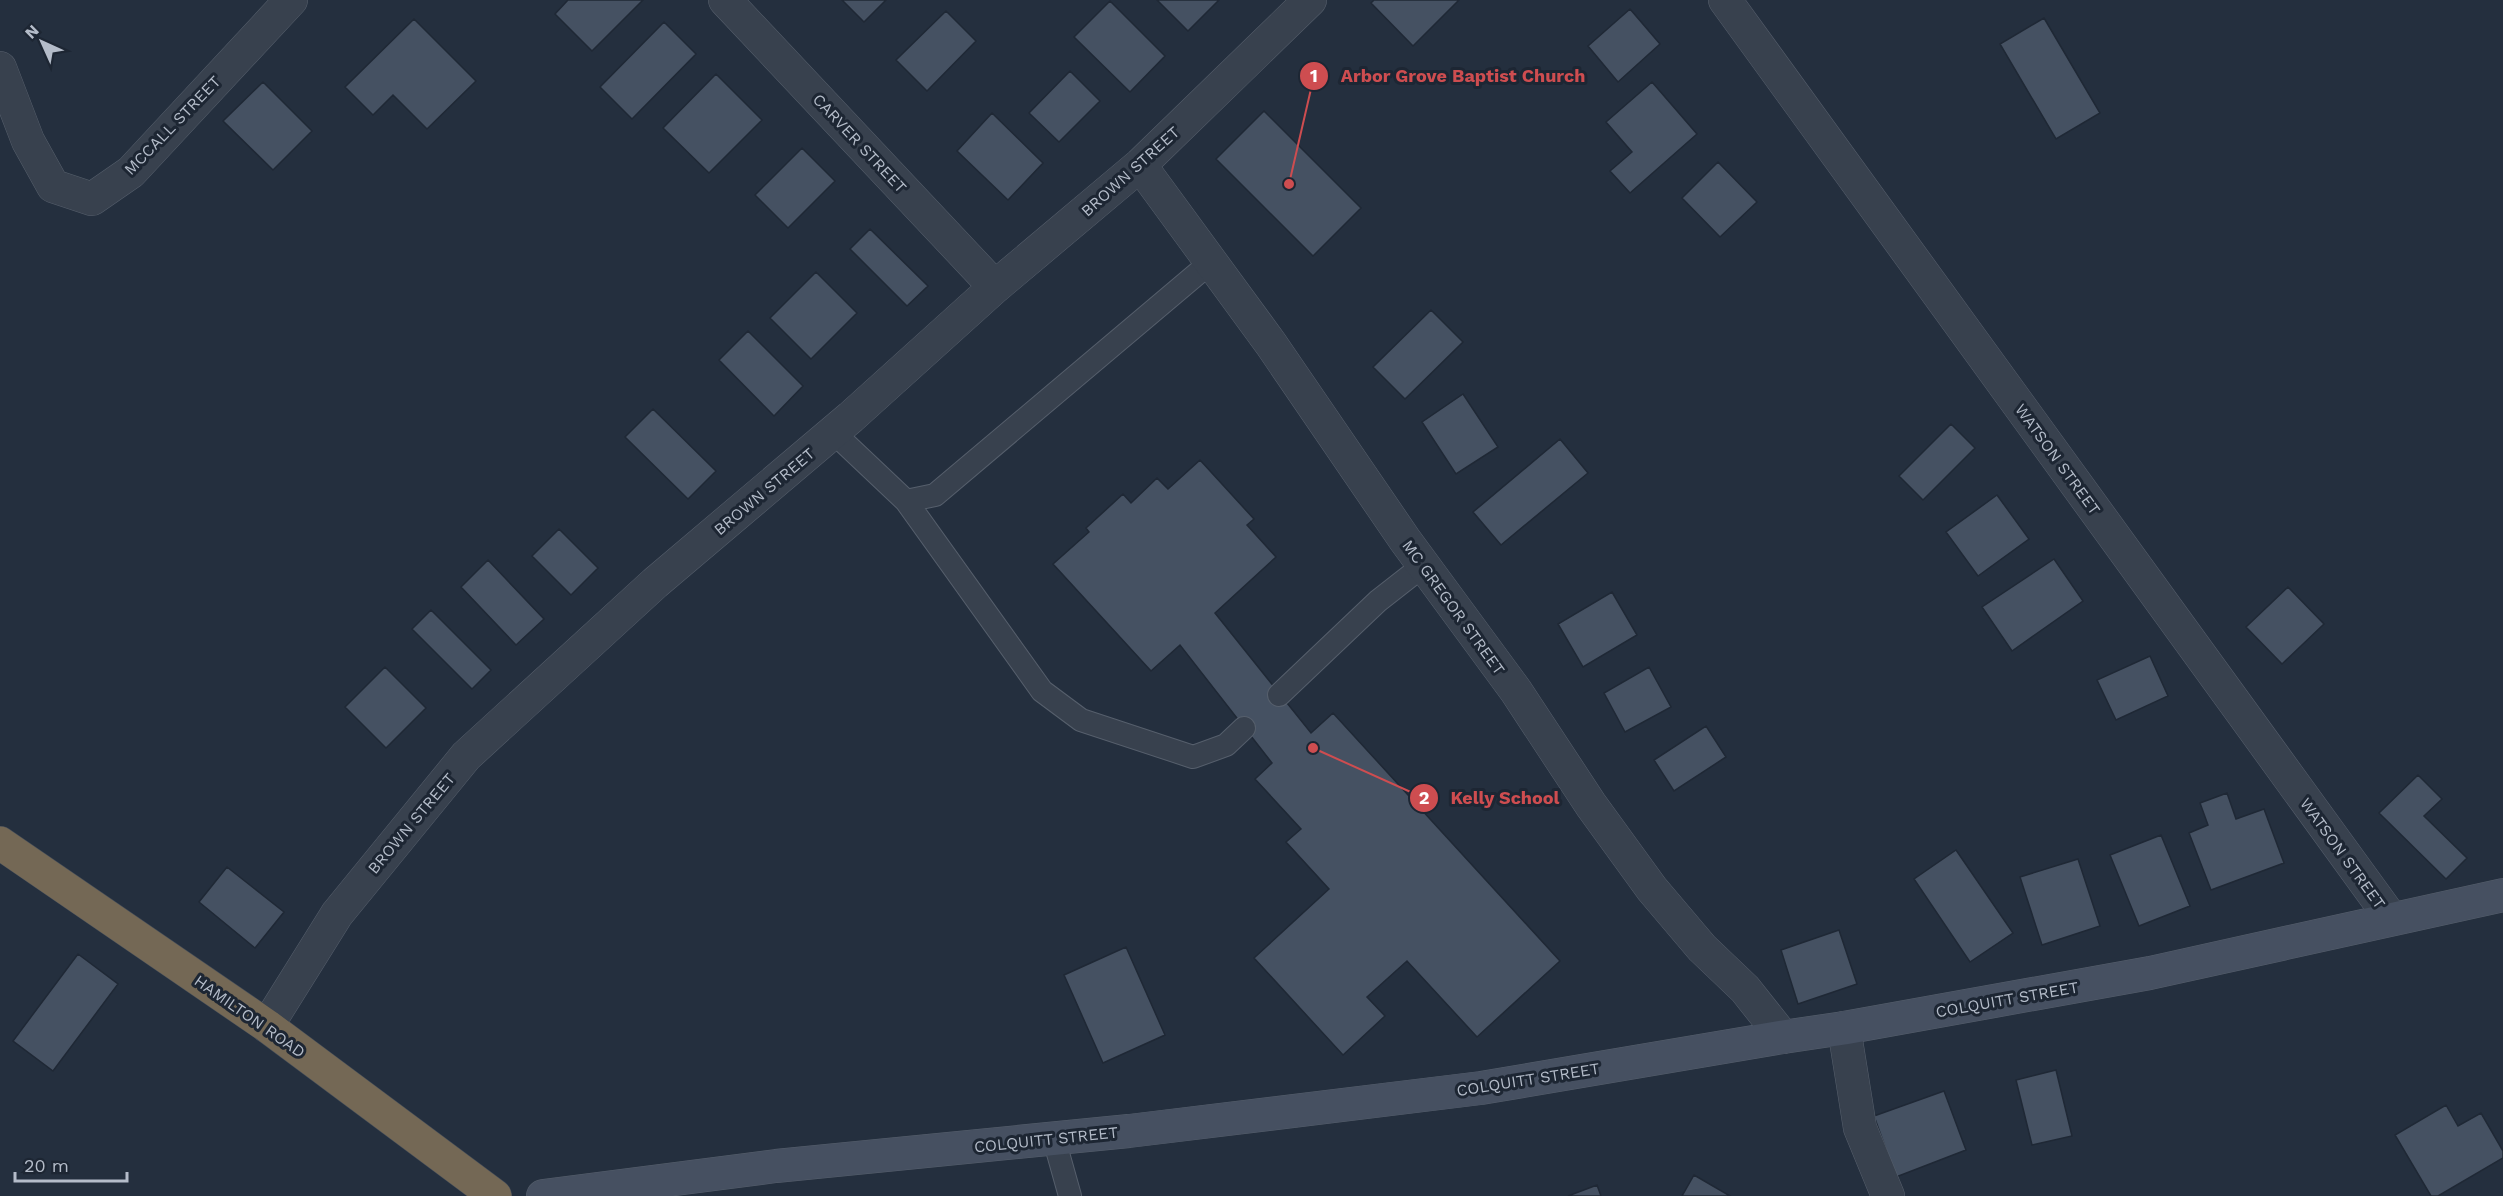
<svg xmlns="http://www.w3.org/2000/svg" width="2503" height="1196" font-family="'Work Sans',sans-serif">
<rect width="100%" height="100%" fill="#242f3e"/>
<path fill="#455162" stroke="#1f2835" stroke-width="1.5" d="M568 0H643L592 51 555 14Z
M842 0H886L864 22Z
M1157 0H1219L1188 31Z
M1374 0H1459L1413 46 1371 3Z
M1110 1 1165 56 1130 92 1074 37Z
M1630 9 1660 44 1618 82 1588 46Z
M946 11 976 41 927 91 896 60Z
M2044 18 2100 113 2056 139 2000 44Z
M414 19 476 81 427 129 393 95 373 115 345 87Z
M664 22 696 54 632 119 600 87Z
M1070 71 1100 101 1059 142 1029 113Z
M716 74 762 120 709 173 663 128Z
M263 82 312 131 273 170 223 121Z
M1652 82 1697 134 1630 193 1610 171 1632 152 1606 122Z
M1264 111 1361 208 1313 256 1216 159Z
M992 113 1043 163 1008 200 957 151Z
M802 148 835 181 788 228 755 195Z
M1718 162 1757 202 1720 237 1682 198Z
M870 229 928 286 907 306 850 249Z
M816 272 857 313 811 359 770 318Z
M1431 310 1463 342 1405 399 1373 367Z
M748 331 803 386 774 416 719 360Z
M1463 394 1498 447 1456 474 1422 422Z
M653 409 716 471 688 499 625 437Z
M1951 424 1975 448 1923 500 1899 476Z
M1560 439 1588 473 1501 545 1473 512Z
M1200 460 1254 519 1247 525 1276 557 1215 613 1311 733 1333 713 1560 961 1477 1037 1407 961 1367 997 1385 1016 1343 1055 1254 958 1329 889 1286 842 1301 829 1255 779 1272 763 1180 645 1151 671 1053 564 1089 532 1086 528 1123 494 1131 503 1157 478 1168 489Z
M1997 495 2029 539 1978 576 1946 532Z
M559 529 598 568 571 595 532 556Z
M2054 559 2083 601 2012 651 1982 607Z
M488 560 544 619 516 645 461 587Z
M2288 587 2324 624 2282 664 2246 627Z
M1612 592 1637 635 1583 667 1558 624Z
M431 610 491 670 472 689 412 629Z
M2150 656 2168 696 2116 720 2097 680Z
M385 667 426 708 386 748 345 707Z
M1649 667 1671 707 1625 732 1604 693Z
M1706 726 1726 757 1674 791 1654 760Z
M2418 775 2442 799 2424 816 2467 858 2446 879 2379 813Z
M2227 793 2236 819 2264 809 2284 863 2211 890 2189 833 2208 825 2200 803Z
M2161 835 2190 906 2139 926 2110 855Z
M1956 850 2013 933 1970 962 1914 879Z
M2078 859 2100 926 2042 945 2020 877Z
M227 867 284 912 255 948 199 902Z
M1839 930 1857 984 1798 1004 1781 950Z
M1126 947 1165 1035 1103 1063 1064 975Z
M78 954 118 984 53 1071 13 1041Z
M2056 1070 2072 1136 2032 1145 2016 1080Z
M1944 1091 1966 1150 1896 1177 1874 1116Z
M2446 1105 2458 1126 2481 1113 2503 1151V1158L2438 1196H2431L2395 1135Z
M1694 1175 1730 1196H1682Z
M1597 1185 1601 1196H1568Z"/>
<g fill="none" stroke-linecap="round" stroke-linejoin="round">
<defs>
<path id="lane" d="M833 432 906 501 1042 691 1081 720 1193 757 1226 745 1244 728
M906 501 935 495 1211 262
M1279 695 1378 601 1424 565
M1054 1139 1070 1196"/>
<path id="street" d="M725 0 995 287
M1725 0 2391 918
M0 68 28 141 53 186 92 199 131 172 291 0
M1140 165 1271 344 1405 540 1516 691 1591 805 1652 889 1702 948 1745 989 1783 1037
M267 1026 337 914 466 756 655 583 851 417 995 287 1140 165 1310 0
M1844 1028 1860 1128 1888 1196"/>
<path id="secondary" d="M543 1196 776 1166 1129 1131 1481 1088 1783 1037 1844 1028 2150 973 2503 895"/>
<path id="highway" d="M0 843 267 1026 495 1196"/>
</defs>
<use href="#lane" stroke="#565f6c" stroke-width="24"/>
<use href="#street" stroke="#565f6c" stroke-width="34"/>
<use href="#secondary" stroke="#565f6c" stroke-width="34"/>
<use href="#highway" stroke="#434c59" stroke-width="34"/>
<use href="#lane" stroke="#38414e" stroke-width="22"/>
<use href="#street" stroke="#38414e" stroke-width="33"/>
<use href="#secondary" stroke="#465061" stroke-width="33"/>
<use href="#highway" stroke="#746855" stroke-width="33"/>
</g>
<g text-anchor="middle" stroke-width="6" stroke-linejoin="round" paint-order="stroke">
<g font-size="16" fill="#b4bcc9" stroke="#1d2633">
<text transform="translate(172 125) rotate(-46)" y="6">MCCALL STREET</text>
<text transform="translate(860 143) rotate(47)" y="6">CARVER STREET</text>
<text transform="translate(1130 171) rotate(-42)" y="6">BROWN STREET</text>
<text transform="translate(2058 459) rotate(54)" y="6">WATSON STREET</text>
<text transform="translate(764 491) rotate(-40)" y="6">BROWN STREET</text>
<text transform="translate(1454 607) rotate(54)" y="6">MC GREGOR STREET</text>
<text transform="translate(411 823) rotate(-50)" y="6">BROWN STREET</text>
<text transform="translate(2343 853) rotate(54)" y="6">WATSON STREET</text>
<text transform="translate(2007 999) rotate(-10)" y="6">COLQUITT STREET</text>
<text transform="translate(250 1016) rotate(35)" y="6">HAMILTON ROAD</text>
<text transform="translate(1528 1079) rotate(-9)" y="6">COLQUITT STREET</text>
<text transform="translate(1046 1139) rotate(-6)" y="6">COLQUITT STREET</text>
</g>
</g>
<path fill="none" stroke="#ce4d50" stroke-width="2" d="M1289 184L1314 76M1313 748L1424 798"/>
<g fill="#ce4d50" stroke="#1d2633" stroke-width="2">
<circle cx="1289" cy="184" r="6"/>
<circle cx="1313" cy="748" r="6"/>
<circle cx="1314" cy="76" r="15"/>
<circle cx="1424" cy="798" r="15"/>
</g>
<g font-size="18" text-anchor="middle" font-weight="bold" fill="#fff">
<text x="1314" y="82">1</text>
<text x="1424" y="804">2</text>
</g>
<g font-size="18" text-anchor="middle" font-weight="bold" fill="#ce4d50" stroke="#1d2633" stroke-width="6" stroke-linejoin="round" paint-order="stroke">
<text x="1463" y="82">Arbor Grove Baptist Church</text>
<text x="1505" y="804">Kelly School</text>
</g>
<g transform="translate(42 42) rotate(315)" stroke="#1d2633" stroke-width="4.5" paint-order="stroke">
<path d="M0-4.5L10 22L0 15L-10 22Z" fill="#b4bcc9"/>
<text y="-9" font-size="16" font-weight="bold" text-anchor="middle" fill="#b4bcc9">N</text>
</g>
<path d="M15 1172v9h112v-9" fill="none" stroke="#b4bcc9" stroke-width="3"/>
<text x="24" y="1172" font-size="18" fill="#b4bcc9" stroke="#1d2633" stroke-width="4.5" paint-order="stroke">20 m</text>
</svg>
